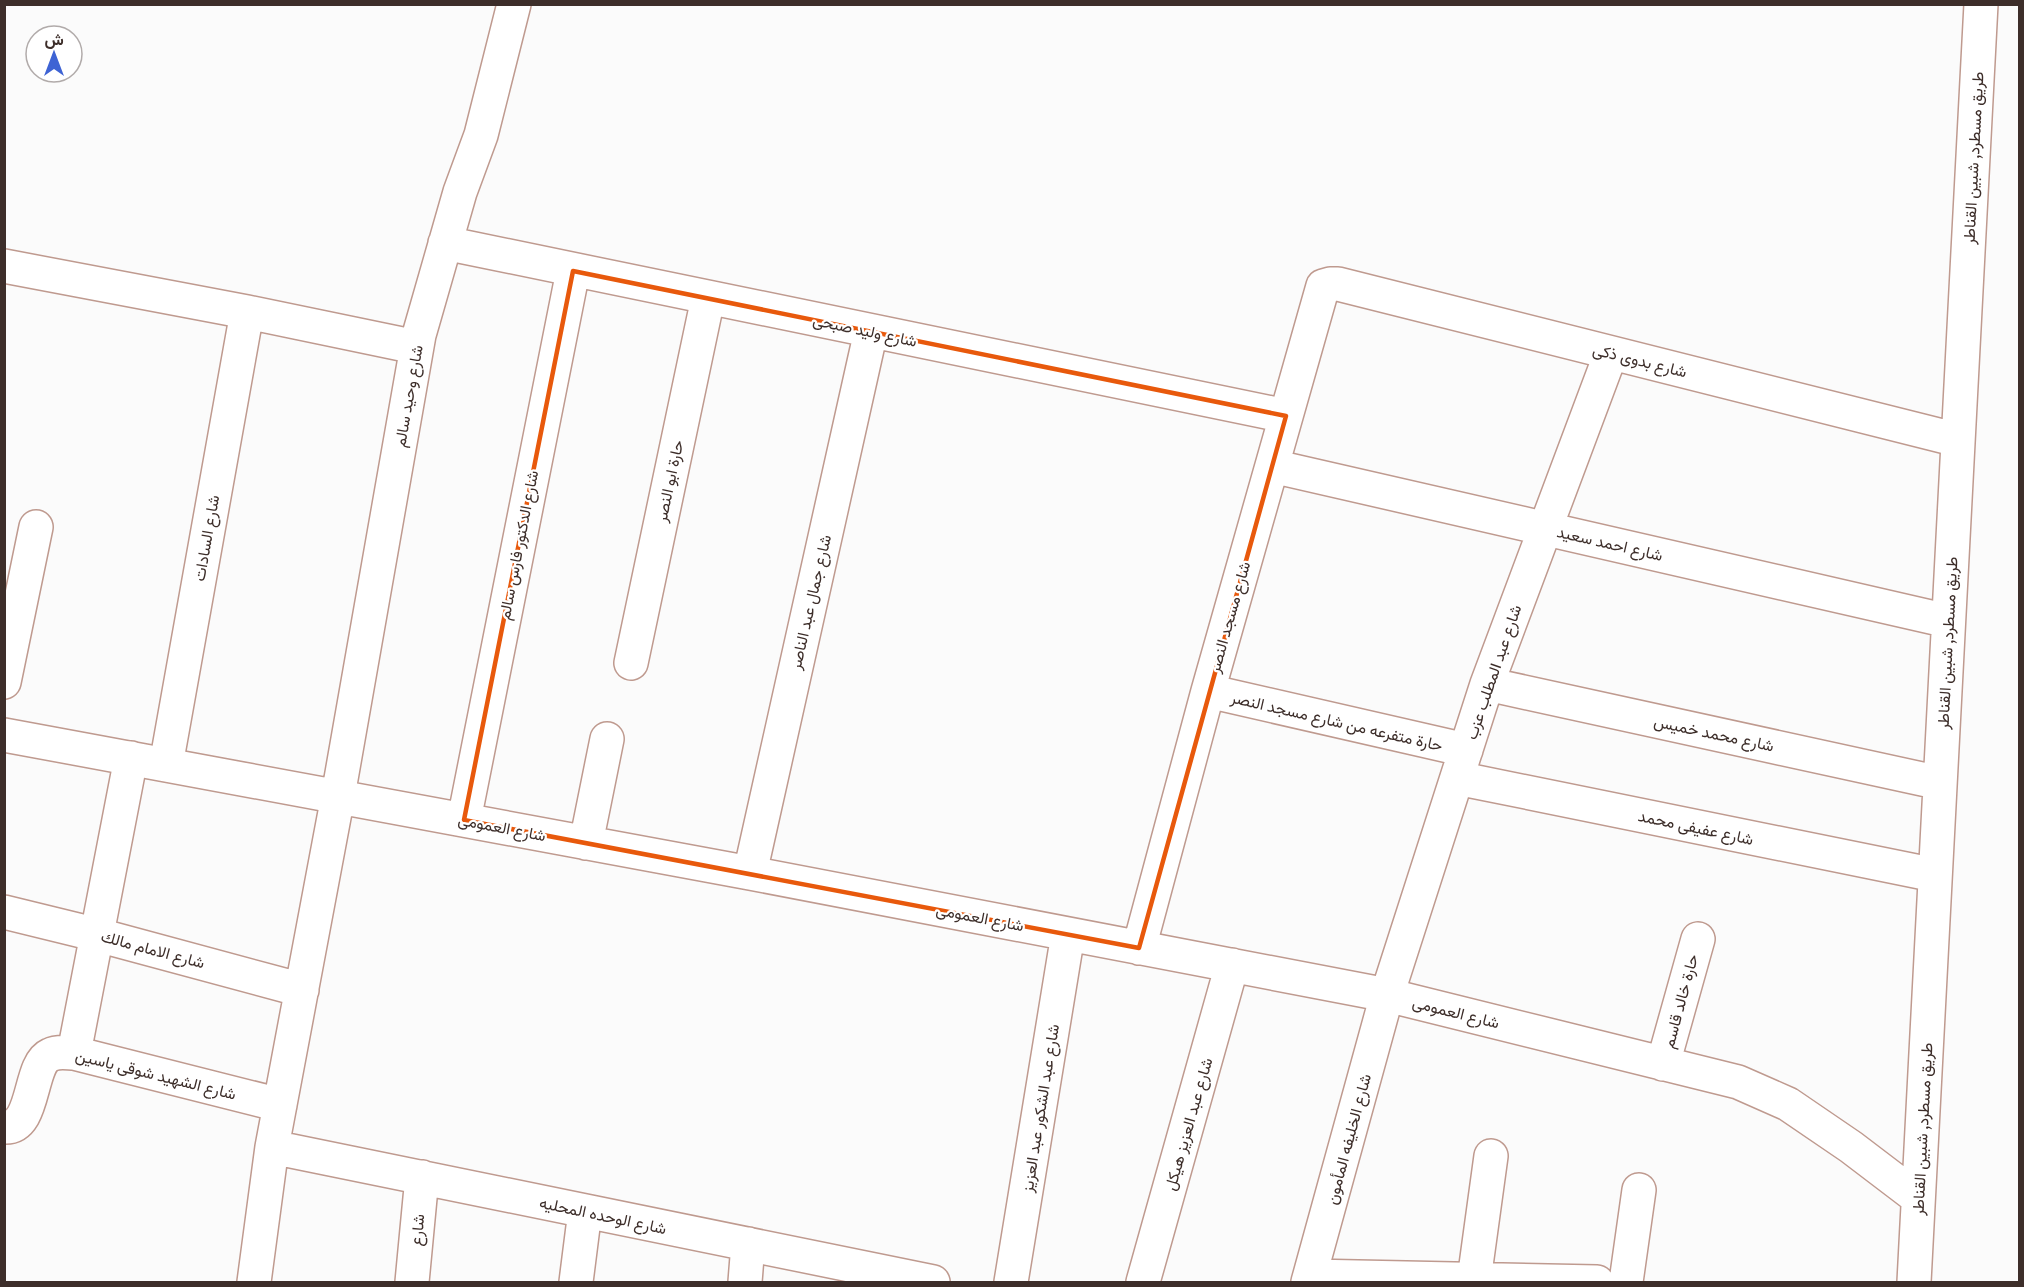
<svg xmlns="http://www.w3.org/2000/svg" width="2024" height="1287" font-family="Merriweather,Vazirmatn,serif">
<rect width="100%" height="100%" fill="#fbfbfb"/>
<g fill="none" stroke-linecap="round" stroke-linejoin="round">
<defs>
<path id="minor" d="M445 243 1286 416
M4 266 247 312 416 347
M1272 466 1948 621
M631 663 708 298
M4 682 36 527
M1487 684 1940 783
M1208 691 1466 750
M4 735 750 873 1387 995 1738 1082 1788 1104 1851 1147 1918 1198
M166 765 247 312
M1457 778 1935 875
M464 820 573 271
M586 843 607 739
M750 873 871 331
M4 912 98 935 302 990
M1139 948 1208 691 1323 286 1330 284H1338L1958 440
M74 1053 131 758
M1663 1064 1698 939
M4 1127C36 1129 28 1065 50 1055 58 1051 67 1053 74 1053L280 1105
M272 1147 933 1282
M1310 1276 1597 1282
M1474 1280 1491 1156
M254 1282 272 1147 338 796 419 335 460 192 481 135 514 4
M412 1282 422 1177
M576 1282 585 1211
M745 1282 748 1244
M1011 1282 1068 934
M1143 1282 1232 965
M1308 1282 1387 995 1487 684 1611 353
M1626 1282 1639 1190
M1914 1282 1981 4"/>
</defs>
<use href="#minor" stroke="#bf9a8f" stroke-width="36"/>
<use href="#minor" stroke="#fff" stroke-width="33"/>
</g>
<path fill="none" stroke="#e8590c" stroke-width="4.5" stroke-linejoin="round" d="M573 271 1286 416 1139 948 464 820Z"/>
<g text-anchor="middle" stroke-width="4.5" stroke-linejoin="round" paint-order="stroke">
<g font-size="16" fill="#3d2e2a" stroke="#fff">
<text transform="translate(1973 158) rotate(-87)" y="6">طريق مسطرد, شبين القناطر</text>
<text transform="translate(865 330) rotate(12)" y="6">شارع وليد صبحى</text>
<text transform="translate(1640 360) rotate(14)" y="6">شارع بدوى ذكى</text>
<text transform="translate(408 396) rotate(-80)" y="6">شارع وحيد سالم</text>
<text transform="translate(669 481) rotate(-78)" y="6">حارة ابو النصر</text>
<text transform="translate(206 538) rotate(-80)" y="6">شارع السادات</text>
<text transform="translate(1610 543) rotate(13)" y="6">شارع احمد سعيد</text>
<text transform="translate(518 545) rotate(-79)" y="6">شارع الدكتور فارس سالم</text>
<text transform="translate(810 602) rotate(-77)" y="6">شارع جمال عبد الناصر</text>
<text transform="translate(1229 617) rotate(-74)" y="6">شارع مسجد النصر</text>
<text transform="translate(1947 643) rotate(-87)" y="6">طريق مسطرد, شبين القناطر</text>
<text transform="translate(1493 672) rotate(-71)" y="6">شارع عبد المطلب عزب</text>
<text transform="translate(1337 721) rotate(13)" y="6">حارة متفرعه من شارع مسجد النصر</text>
<text transform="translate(1714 733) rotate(12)" y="6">شارع محمد خميس</text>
<text transform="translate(502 827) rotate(11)" y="6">شارع العمومى</text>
<text transform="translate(1696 827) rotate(12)" y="6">شارع عفيفى محمد</text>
<text transform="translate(980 917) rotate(11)" y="6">شارع العمومى</text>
<text transform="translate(153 949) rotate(15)" y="6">شارع الامام مالك</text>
<text transform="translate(1680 1001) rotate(-75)" y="6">حارة خالد قاسم</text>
<text transform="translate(1456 1012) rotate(14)" y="6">شارع العمومى</text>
<text transform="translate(156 1074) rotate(14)" y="6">شارع الشهيد شوقى ياسين</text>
<text transform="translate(1040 1108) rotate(-81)" y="6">شارع عبد الشكور عبد العزيز</text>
<text transform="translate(1188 1124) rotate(-74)" y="6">شارع عبد العزيز هيكل</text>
<text transform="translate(1922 1129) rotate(-87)" y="6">طريق مسطرد, شبين القناطر</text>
<text transform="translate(1348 1139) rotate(-75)" y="6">شارع الخليفه المأمون</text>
<text transform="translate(603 1215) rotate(12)" y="6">شارع الوحده المحليه</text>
<text transform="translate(417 1230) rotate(-85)" y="6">شارع</text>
</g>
</g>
<rect width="2024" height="1287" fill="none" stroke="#3d2e2a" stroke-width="12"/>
<g transform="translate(54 54)"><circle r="28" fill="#ffffff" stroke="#b1abaa" stroke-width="1.5"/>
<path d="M0-4.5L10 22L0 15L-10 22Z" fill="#3e63d4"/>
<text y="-9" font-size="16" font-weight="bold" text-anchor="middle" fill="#3d2e2a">ش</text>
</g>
</svg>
